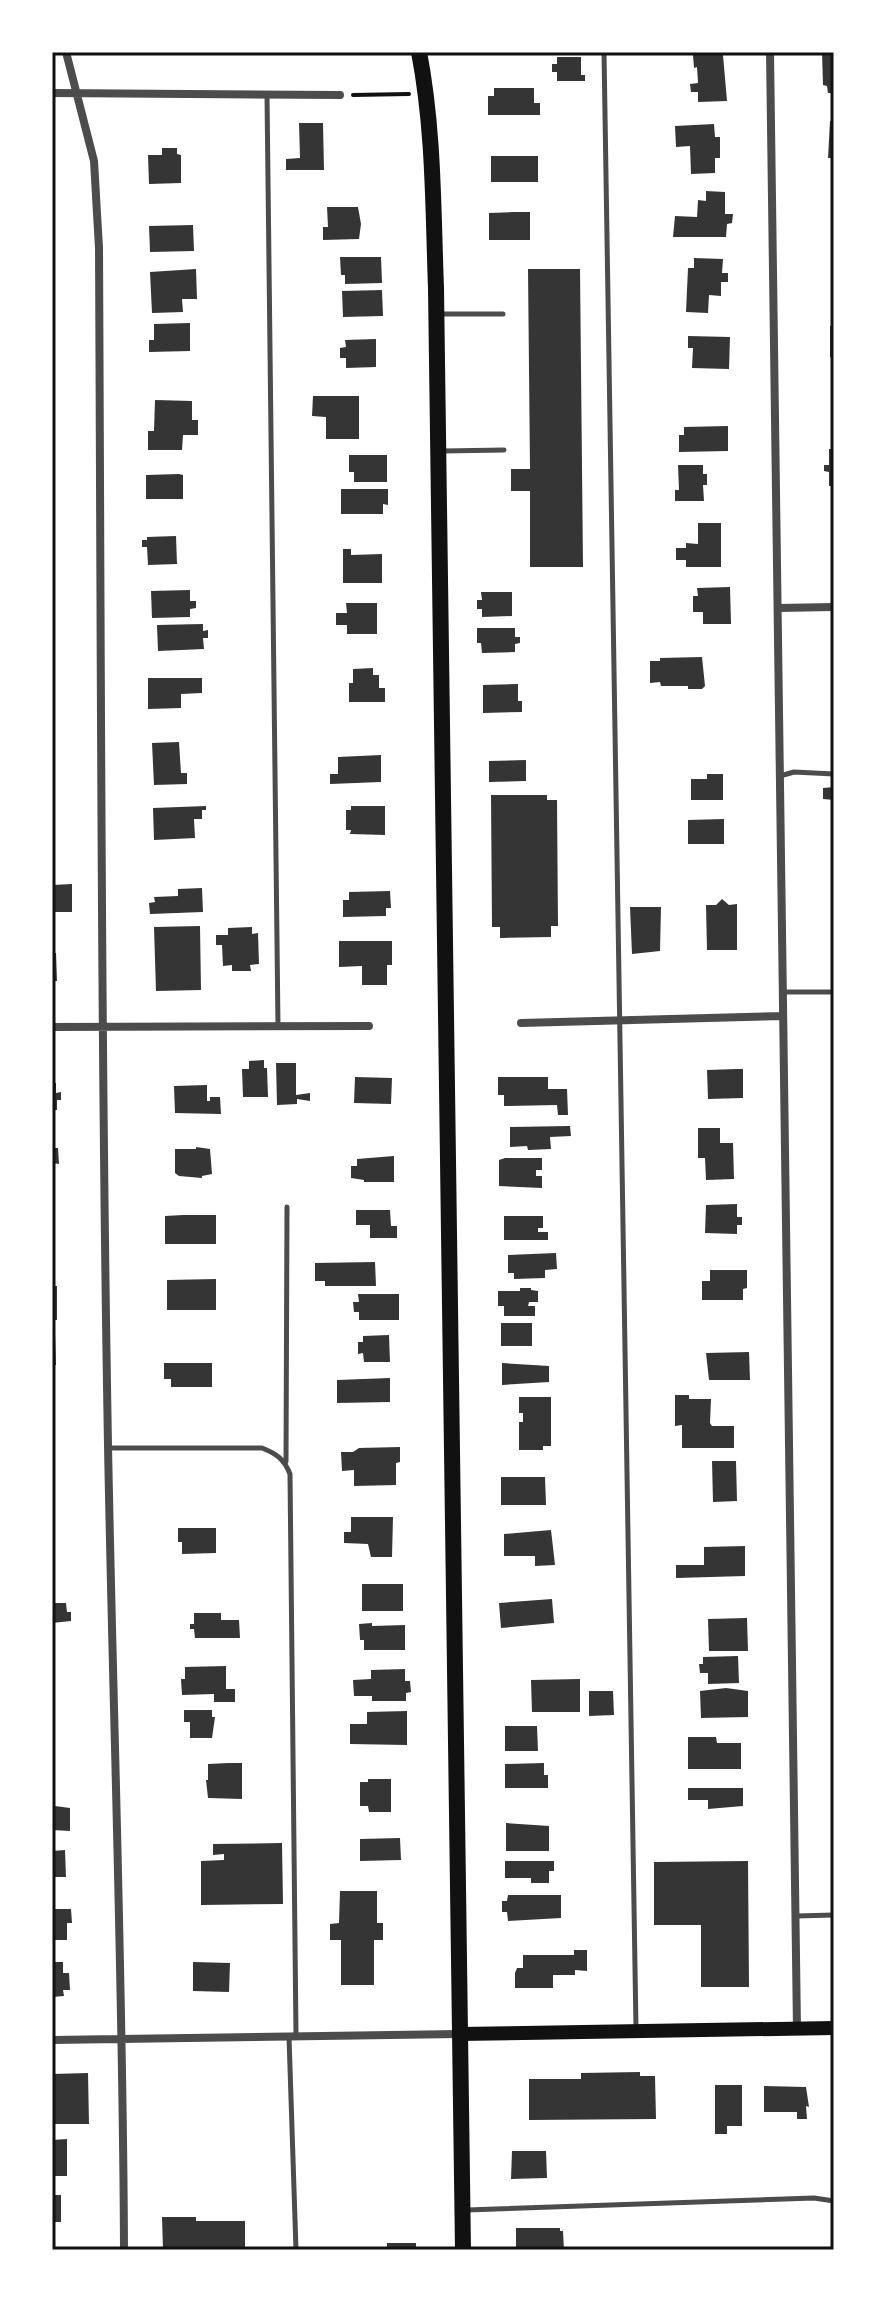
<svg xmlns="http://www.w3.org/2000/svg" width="886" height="2302" font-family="Arial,sans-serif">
<rect width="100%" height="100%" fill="#fff"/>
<path fill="#353535" d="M822 52H834V93H828L827 86 823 85Z
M693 55H723L727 101 698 102V92H691L690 84 698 83 697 67 694 68Z
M557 57H581V75H585V81H557V72H552V64H557Z
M494 88H534V103H540V115H488V96H494Z
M830 121H834V158H828Z
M299 123H323L324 170H286V159L300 158Z
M714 124 715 137H720V158H715V173L691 174 690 146 676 147 675 126Z
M162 148H177V154L181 155V183L149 184 148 155H162Z
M491 156H538V182H491Z
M706 191 725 192V214H733L732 223 727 224 726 237H673L675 216 697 217 698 200 706 201Z
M327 207H358L361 224 359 239 323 240V227H328Z
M514 212H530V240H489V213Z
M193 225 194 251 150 252 149 226Z
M340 257H381L382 283 345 284V275H341Z
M694 258 723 259 722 273H728V282H721V296L709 295 708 313 686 312 688 268H694Z
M196 269 197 299H182L183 312 152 313 150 272Z
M528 269H580L583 567H530V491H511V469H530Z
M382 290 383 316 343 317 342 291Z
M190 323V351L149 352V340H154V324Z
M830 326H834V357H830Z
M688 336 730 337 729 369 692 368 693 348H688Z
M376 339V367L346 368V358H340V348L346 347 345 340Z
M313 396H359V439H326V417L312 416Z
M155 400 192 401V420H198V435H183L182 450H148V431H154Z
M728 426V451L679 452V435H684V427Z
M829 449H834V486H829V472L824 471V465H829Z
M349 455H387V482H354V472H349Z
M678 465H703V474H707V485H703L704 501H675V490H679Z
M179 474 183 475V499H146V475Z
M341 489H388V505L383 504V514H341Z
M698 523H721V567H686V560H676V548H686V543L698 544Z
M176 536 177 564 148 565 147 547H142V540H147V537Z
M343 549H351V555L382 554V583H343Z
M730 587 731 624H703V612H693V596H698L697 588Z
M190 590V601H196V608L190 609V617L152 618 151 591Z
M481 592H512V616L482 617V609H477V600H482Z
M346 603H377V634H347V625H336V613H347Z
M203 624V631L208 630V638H203L204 649 158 651 157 625Z
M477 628H515V637H520V643L515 644V652L482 653 481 643H477Z
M702 657 705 686 702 689H688V686H661L660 682 650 683V661H660V658Z
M373 668V675H379V688H385V702H349V683H353V669Z
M148 678H202V693L181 694V708L148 709Z
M518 684V701H522V712L483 713V685Z
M179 742 181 773H187V784L154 785 152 743Z
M381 755V782L330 784V774H338V757Z
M526 760V781L489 782V761Z
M707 774H723V800H691V779H707Z
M834 787V800L823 799V788Z
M491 795H547V800H557L558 926H551V937L500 938V927H492Z
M206 806V810H202V819H194L195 838 154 840 153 808Z
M351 806H385V835L350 834 351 830H346V810H351Z
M724 819V844H688V820Z
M72 884V912H52V885Z
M202 888 203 912 150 914 149 903 155 902 154 897 178 896V889Z
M390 891 391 908H386V916L343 917V900H349V892Z
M722 899 729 905 737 904V950H707L706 905H716Z
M630 907H661L660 951 632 954Z
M200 926 201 990 156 991 154 927Z
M252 927V934L258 933 259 964 250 965 251 971H232V965L223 966 222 945H216V935H228V928Z
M339 941H392V965H387V985H362V966L339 967Z
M52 953H56L57 981H52Z
M264 1060V1068H267L268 1097H243L242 1069H249V1061Z
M276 1063H296V1095L310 1093V1101L297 1099V1104L277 1105Z
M737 1069H743V1098L708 1099 707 1070Z
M355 1077 392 1078 391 1104 354 1103Z
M498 1077H548V1089H567L568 1115H558L557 1105 504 1106V1095H498Z
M52 1083H56V1093L61 1092V1100H57V1110H52Z
M207 1085V1101H210V1097H220L221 1114 175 1113 174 1086Z
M570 1126 571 1136 550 1137 551 1149 528 1150 527 1146 510 1147V1127Z
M698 1128H720V1143H733L734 1179 706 1180 705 1158H698Z
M196 1147 210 1149 212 1174 202 1176V1178L179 1176 175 1173V1149H196Z
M52 1148H58L59 1164 52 1163Z
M394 1156V1182H364V1180L351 1178V1166H357V1159Z
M505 1158H542V1170H536V1176H542V1188L499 1186V1160Z
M737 1204V1217H742V1225H737V1234L705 1233 706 1205Z
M356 1210H390L391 1226H397V1238H370V1225H356Z
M183 1215H216V1244H165V1216Z
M504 1216H543V1228H538V1232H548V1240H504Z
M556 1253 557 1269 545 1270V1278L514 1279V1273H508V1255Z
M375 1262 376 1286H325V1281H315V1263Z
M710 1270H747V1288L743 1289V1300H702V1281H710Z
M216 1279V1310H167V1280Z
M52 1286H57V1320H52Z
M520 1288H531V1290L538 1291V1302H529L528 1306H535V1316H504V1306H498V1291H520Z
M358 1294H399V1320H359V1312H354L353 1302H359Z
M501 1323H532V1346H501Z
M52 1334H55L56 1365H52Z
M389 1335 390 1362H364L363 1353 358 1354V1342H363V1336Z
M749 1352 750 1380H709L706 1353Z
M164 1363H212V1387H171V1379H164Z
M502 1363 549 1366V1382L502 1385Z
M390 1378V1402L337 1403V1380Z
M675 1395H689V1399H711L710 1423 712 1426H734V1448H682V1425L675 1426Z
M519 1397H551V1446H543V1450H519V1422H523V1413H519Z
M400 1447V1462L396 1463V1485L354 1486V1470L342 1471 341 1452H353L359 1448Z
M712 1461H736L737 1501 713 1502Z
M501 1477H545L546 1505H501Z
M351 1517H393L392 1557H371L368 1544 344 1543V1532H351Z
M178 1528H216V1553L182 1554V1542H178Z
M551 1530 555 1565 535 1566V1556H504V1534Z
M745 1546V1576L676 1578V1565H704V1547Z
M362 1584H403V1611H362Z
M552 1599 554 1623 501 1628 499 1603Z
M52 1603H66L67 1612H71V1621L52 1623Z
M194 1613H221V1620H239L240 1638H195L194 1629H190V1624H194Z
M747 1618 748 1651H709L708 1619Z
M372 1623V1626L405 1625V1650H364V1640H360L359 1624Z
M738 1656 739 1683 708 1684V1673H700L699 1664H703V1657Z
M226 1666V1689H235V1702H214V1694L182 1695 181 1679H185V1667Z
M405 1669V1681H410L411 1692 406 1693V1701H372V1696H354L353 1680 371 1679V1670Z
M580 1679V1712H532L531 1680Z
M726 1688 748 1691V1717L701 1718 700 1691Z
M589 1691H613L614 1715 589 1716Z
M184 1710H212V1717H215L212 1738H190V1722H184Z
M407 1711V1745L350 1744V1724H367V1712Z
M505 1726H537L538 1751H505Z
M688 1737H716L717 1743H741V1769H688Z
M229 1763H242V1799L208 1798 206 1780H208V1764Z
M544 1763V1775H548V1788H505V1764Z
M368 1779H391V1812H369L368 1806H360V1782H368Z
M688 1788H743V1806L708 1809V1800H688Z
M55 1806 70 1808V1831L52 1830V1807Z
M506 1823 549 1826V1851H506Z
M400 1838 401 1860 360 1861V1839Z
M282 1843 283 1904 201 1905V1861L224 1860V1854L213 1855V1844Z
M65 1850 66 1877H52V1851Z
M505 1861H554V1871H549V1883H531V1878H505Z
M748 1861 749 1987H701V1925H654V1862Z
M340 1891H377V1923H383V1940H374V1985H341V1940H330V1924L339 1923Z
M508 1895H561V1918L508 1921 507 1912H502V1901H507Z
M52 1909H71L72 1923H67V1940H52Z
M574 1950H587V1971L575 1970V1975H553V1988H515V1973L517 1968H523V1955H574Z
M52 1962H63V1973H69L70 1990H63L64 1996 52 1997Z
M193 1962 230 1963 229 1992 193 1991Z
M640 2072V2076H655L656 2119 529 2120V2079H581V2073Z
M88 2073 89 2124H52V2074Z
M715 2085H742V2126H727V2134H715Z
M764 2086 806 2087 809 2107 806 2106 807 2119H797V2112H764Z
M67 2139V2176H52V2140Z
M512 2151H546L547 2178 511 2179Z
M52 2195H61V2222H52Z
M162 2217H196V2221H245V2250H163Z
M516 2228H560V2231H563L564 2250H516Z
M387 2243H416V2250H387Z"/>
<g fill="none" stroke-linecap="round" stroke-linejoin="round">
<path stroke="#111" stroke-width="4" d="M353 95 409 94"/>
<path stroke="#4c4c4c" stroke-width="5" d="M604 52 636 2029
M267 95 278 1026
M440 314H503
M443 451 504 450
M780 776 794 772 834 774
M783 992H834
M108 1448H262C277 1454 284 1459 290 1474L296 2036
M286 1462 287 1207
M796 1916 834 1915
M289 2037 296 2250
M467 2210 814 2198 834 2201"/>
<path stroke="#4c4c4c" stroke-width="8" d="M66 52 94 161 99 248C101 647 101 1046 108 1445 113 1714 123 1982 124 2250
M770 52 797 2029
M52 93 340 95
M778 608 834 607
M521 1023 783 1016
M52 1027 369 1026
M52 2040 459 2034"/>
<path stroke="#111" stroke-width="14" d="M459 2034 834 2028"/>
<path stroke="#111" stroke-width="16" d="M419 52C434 130 433 209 436 288L463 2250"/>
</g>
<rect width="886" height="2302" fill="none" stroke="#ffffff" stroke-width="108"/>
<rect x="54" y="54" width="778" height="2194" fill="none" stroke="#111" stroke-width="3"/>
</svg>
